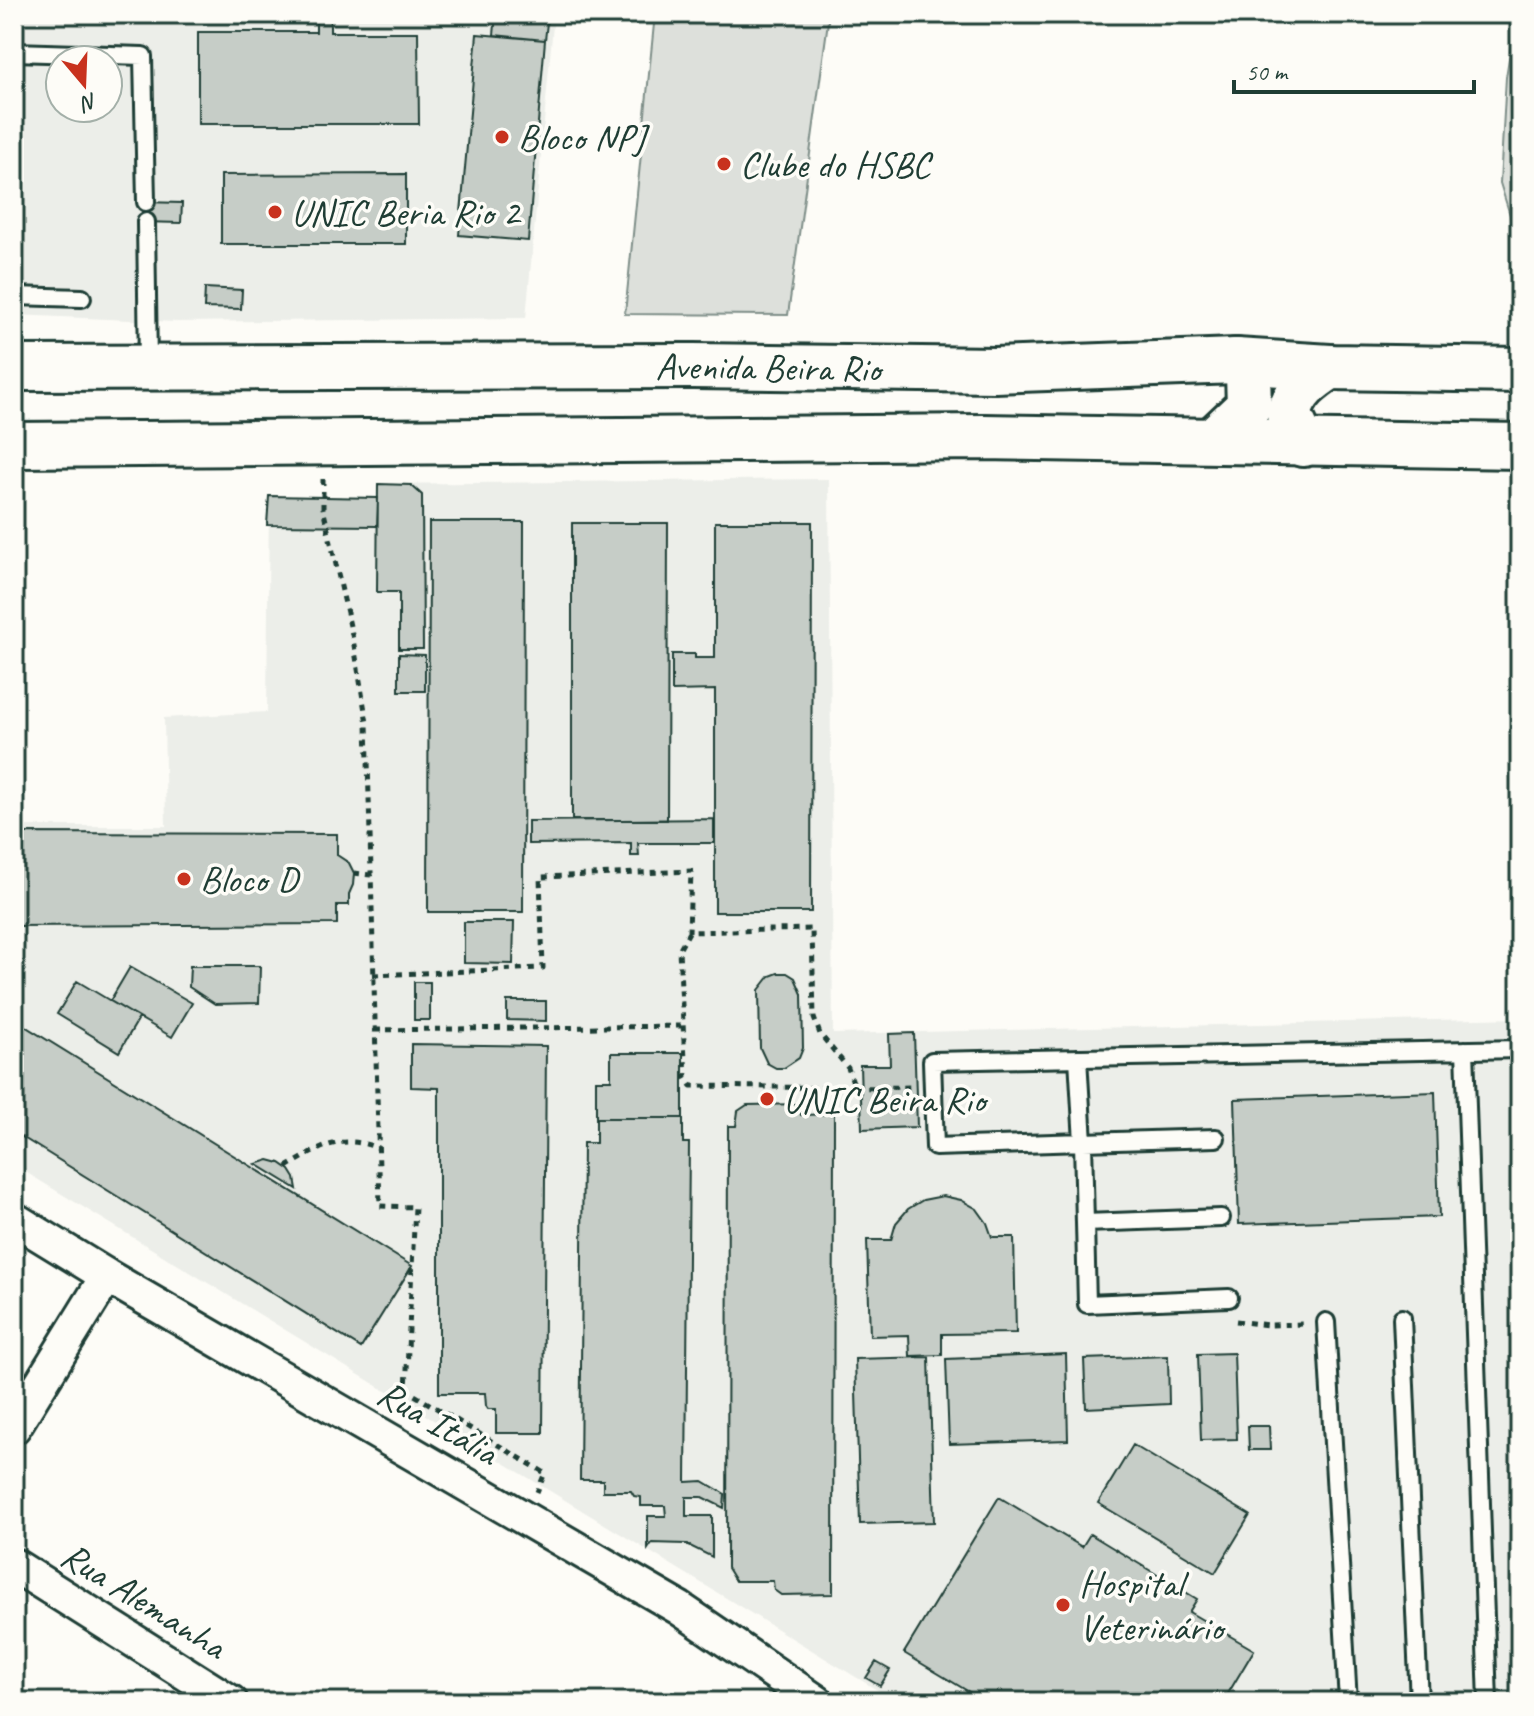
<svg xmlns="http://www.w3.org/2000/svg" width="1534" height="1716" font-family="Caveat,sans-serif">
<rect width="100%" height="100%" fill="#fdfcf7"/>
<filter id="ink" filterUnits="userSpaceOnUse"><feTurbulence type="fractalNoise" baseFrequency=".0125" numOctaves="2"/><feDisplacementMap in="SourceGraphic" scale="16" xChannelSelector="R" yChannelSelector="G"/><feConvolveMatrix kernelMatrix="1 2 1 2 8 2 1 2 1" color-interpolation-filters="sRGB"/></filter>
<g filter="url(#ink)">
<path fill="#eceee9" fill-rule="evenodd" d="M14 14H554L526 318 177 322 14 315ZM60 60H108V108H60Z
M829 479 833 1034 1520 1018V1702H897L14 1165V826H166L164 718 267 712 269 496 377 498 378 484Z"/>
<path fill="#dde0db" stroke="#7e8e88" stroke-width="2" d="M655 14H829L788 315 625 314Z
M1516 14H1520V247L1500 183 1506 77Z"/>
<path fill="#c6cdc7" stroke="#1f3d34" stroke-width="2" d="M309 14H357L330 16V32H418L419 124H198V32H316V15Z
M496 14H548L545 40 494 35Z
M477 34 545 40 528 241 459 235Z
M406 174V244H221V175Z
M143 202 182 203 181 223 142 222Z
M205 288 242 290 241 309 204 308Z
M378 484 411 485 422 495 423 649H399V592H377Z
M269 496 378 498 377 526 267 525Z
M429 522H524L523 912H428Z
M715 522H812L811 912H715V690L672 691V654H695V658H715Z
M572 523H668L667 820H572Z
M399 654 425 655V691H399Z
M714 819V843H638L639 856H631V843L528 844V821Z
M14 833 337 834V855L349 863 354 873 353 885 349 894V905H337V924L14 926Z
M464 922H514L513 964 464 963Z
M190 966H260L259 1003 215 1004 189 987Z
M130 967 192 1003 172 1037 110 1001Z
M778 973H787L795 978 802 994 803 1048 799 1058 784 1068H776L767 1063 760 1048 759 990 770 976Z
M77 981 139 1018 119 1052 57 1014Z
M414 982H430V1020H414Z
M507 1001H546V1021L507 1020Z
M14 1019H21L20 1023 412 1266 361 1348 14 1132Z
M914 1033 917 1127 862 1129 860 1065H890L889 1034Z
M411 1044 546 1046 543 1433H496V1409H488L486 1406 485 1393H439V1088L411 1087Z
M611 1053H683V1118H596V1080H611Z
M1435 1092 1439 1217 1239 1224 1235 1099Z
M801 1104V1115L834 1114 833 1594 781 1595 774 1590 773 1581H735L727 1568 728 1126H736L738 1111 747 1105Z
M596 1118H683V1143H689L686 1482 703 1481 725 1494 724 1508 702 1497H686V1516H712V1557L686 1544 652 1543 648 1549V1516H666L665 1506H641V1497L634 1496 631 1491H603V1480H580L583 1143H596Z
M269 1160 280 1163 290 1170 295 1178 297 1189 256 1164Z
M943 1196 961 1200 977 1209 987 1223 992 1237H1014L1016 1333 942 1334V1355L910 1356 909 1335 870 1336 867 1240H891L896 1223 908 1209 923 1200Z
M1234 1353 1237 1439 1201 1440 1198 1354Z
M1066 1354 1068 1440 949 1444 946 1359Z
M1168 1356 1169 1404 1086 1408 1084 1359Z
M929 1357 934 1522 860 1524 855 1359Z
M1248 1426H1269L1270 1450H1249Z
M1133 1445 1250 1515 1215 1573 1098 1503Z
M999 1497 1082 1547 1090 1534 1197 1599 1189 1612 1254 1650 1223 1702H986L904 1653Z
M876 1662 890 1670 880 1686 866 1678Z"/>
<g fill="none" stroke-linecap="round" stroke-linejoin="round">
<defs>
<path id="lane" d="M14 52 143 56 146 202
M146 222 148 365
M14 296 82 298
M1465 1050 1488 1702
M1078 1058 1083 1142 1216 1138
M1085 1223 1221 1218
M1229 1298 1087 1304 1083 1142 935 1147 932 1061 1520 1049
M1402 1318 1419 1702
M1326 1322 1348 1702"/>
<path id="street" d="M14 1219 107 1276 679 1608 817 1702
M14 1427 107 1276
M14 1565 231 1702"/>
<g id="primary">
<path id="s1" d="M14 368 693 366 995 370 1236 361 1330 367 1520 370"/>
<path d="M1213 440 1249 406 1248 374 1236 361"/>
<path d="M1303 444 1289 414C1295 391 1310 380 1330 367"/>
<path d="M14 445 984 437 1520 446"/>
</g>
</defs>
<use href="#lane" stroke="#1f3d34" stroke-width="22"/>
<use href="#street" stroke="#1f3d34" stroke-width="38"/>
<use href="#primary" stroke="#1f3d34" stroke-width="50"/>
<path stroke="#1f3d34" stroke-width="5" stroke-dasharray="6 6" stroke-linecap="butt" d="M323 479V508L353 639 367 723 380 1206 415 1207 406 1390 545 1473 537 1492
M354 873 371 875
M689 932 679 950 686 1078 691 1086 855 1088
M373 975 543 968 540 877 691 871 689 932 812 929 814 1018 820 1034 848 1068 855 1088 912 1087
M375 1030 682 1026
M287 1167C320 1148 339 1133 378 1148
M1236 1321 1268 1325 1306 1324"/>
<use href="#lane" stroke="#fdfcf7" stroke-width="16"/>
<use href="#street" stroke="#fdfcf7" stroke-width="32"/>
<use href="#primary" stroke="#fdfcf7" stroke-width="44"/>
</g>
</g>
<g fill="#c8321e" stroke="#fdfcf7" stroke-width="3">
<circle cx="502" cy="137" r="8"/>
<circle cx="724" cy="164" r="8"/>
<circle cx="275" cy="212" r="8"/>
<circle cx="184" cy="879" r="8"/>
<circle cx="767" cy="1099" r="8"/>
<circle cx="1063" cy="1605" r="8"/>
</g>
<g text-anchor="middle" stroke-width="7" stroke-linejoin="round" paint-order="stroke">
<g font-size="38" fill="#1f3d34" stroke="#fdfcf7" text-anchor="start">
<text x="518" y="150">Bloco NPJ</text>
<text x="740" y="177">Clube do HSBC</text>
<text x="291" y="225">UNIC Beria Rio 2</text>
<text x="200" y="892">Bloco D</text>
<text x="783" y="1112">UNIC Beira Rio</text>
<text x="1079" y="1596">Hospital<tspan x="1079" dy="44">Veterinário</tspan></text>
</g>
<g font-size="38" fill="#1f3d34" stroke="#fdfcf7">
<text dy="13" stroke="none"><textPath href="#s1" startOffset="754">Avenida Beira Rio</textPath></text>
<text transform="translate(438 1422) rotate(30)" y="13">Rua Itália</text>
<text transform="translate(144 1600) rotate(32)" y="13">Rua Alemanha</text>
</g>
</g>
<rect width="1534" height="1716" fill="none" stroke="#fdfcf7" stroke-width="48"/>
<rect x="24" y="24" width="1486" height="1668" fill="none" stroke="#1f3d34" stroke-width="3" filter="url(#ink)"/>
<g transform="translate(84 84) rotate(161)"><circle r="38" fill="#fdfcf7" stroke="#a4b0a9" stroke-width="2"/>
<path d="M0-6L14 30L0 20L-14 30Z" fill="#c8321e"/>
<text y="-12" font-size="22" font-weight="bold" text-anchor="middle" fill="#1f3d34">N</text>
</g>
<path d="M1234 80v12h240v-12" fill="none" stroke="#1f3d34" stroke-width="4"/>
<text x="1246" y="80" font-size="24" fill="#1f3d34" stroke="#fdfcf7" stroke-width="6" paint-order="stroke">50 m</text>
</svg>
